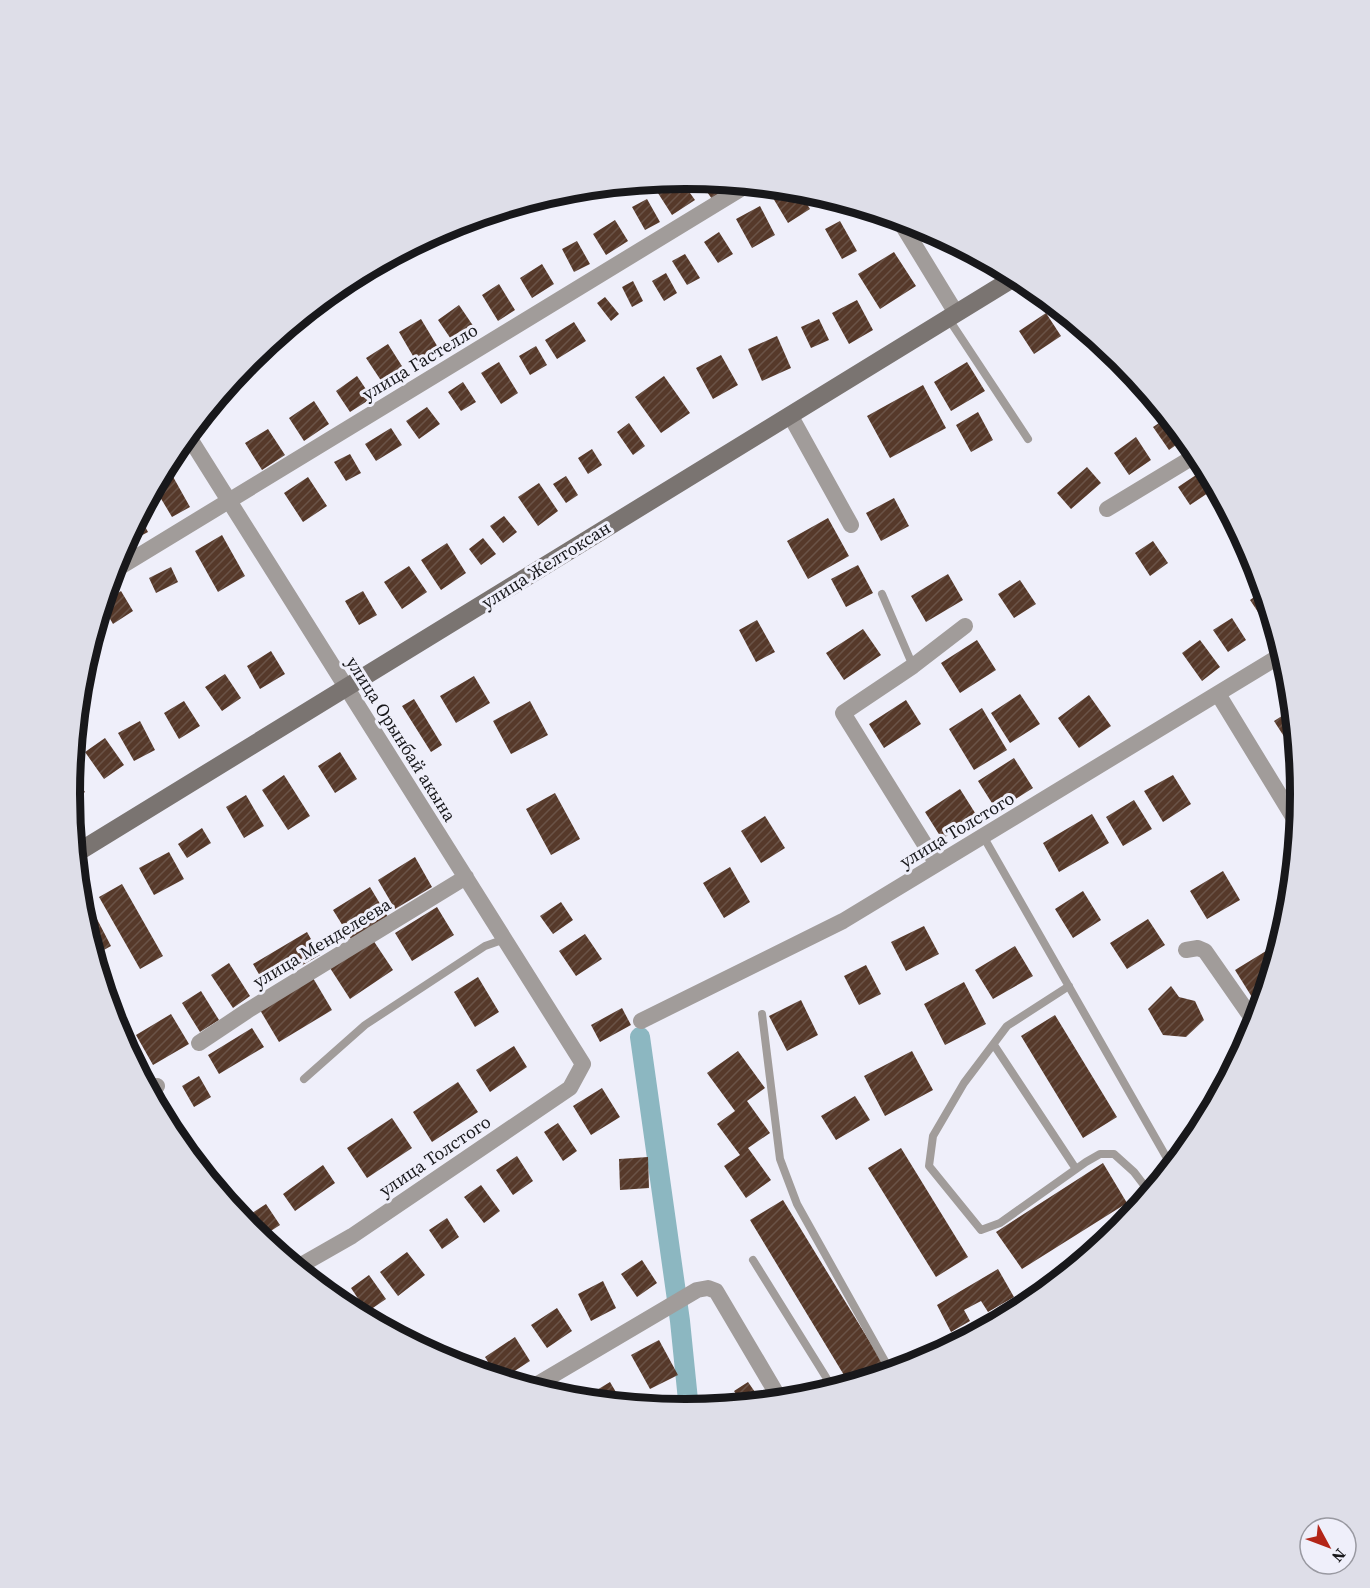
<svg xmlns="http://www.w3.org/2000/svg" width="1370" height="1588" font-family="'Source Serif 4',serif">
<defs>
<pattern id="building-hatch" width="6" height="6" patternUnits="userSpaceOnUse" patternTransform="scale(1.5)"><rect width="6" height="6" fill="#56392a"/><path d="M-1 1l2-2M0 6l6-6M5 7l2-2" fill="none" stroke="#6a5347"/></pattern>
</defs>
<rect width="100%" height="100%" fill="#efeffa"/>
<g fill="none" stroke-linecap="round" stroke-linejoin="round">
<path stroke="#8cb7c1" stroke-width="20" d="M640 1037 680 1321 689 1410"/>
</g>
<path fill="url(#building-hatch)" d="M671 179H680L695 200 672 215 656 190Z
M698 179 714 181 722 192 712 199Z
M789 188 798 189 810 209 788 223 773 198Z
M647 199 660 222 645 230 632 207Z
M760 206 775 235 752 248 736 219Z
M615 220 628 241 606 255 593 234Z
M840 221 857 251 842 259 825 229Z
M719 232 733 254 718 263 704 242Z
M577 241 590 264 574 272 562 249Z
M894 252 916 286 880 309 858 274Z
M685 254 700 278 687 285 672 261Z
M542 264 554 284 532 298 520 278Z
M666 273 677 293 664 301 652 281Z
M633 281 643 301 632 307 622 287Z
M499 284 515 310 498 321 482 295Z
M605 297 619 314 611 321 597 303Z
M857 300 873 330 849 344 832 313Z
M459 305 476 330 455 345 438 320Z
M1046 313 1061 336 1034 354 1019 331Z
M421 319 442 354 420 368 399 332Z
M819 319 829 340 811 348 801 327Z
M574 322 586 341 557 359 545 340Z
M777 336 791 368 762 381 748 349Z
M388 344 407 374 386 388 366 358Z
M536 346 547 365 530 375 519 356Z
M721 355 738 385 713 399 696 368Z
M499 362 518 393 501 404 481 373Z
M967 362 985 391 951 411 934 382Z
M357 376 372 398 350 412 336 391Z
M664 376 690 413 661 433 635 397Z
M463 382 476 402 461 411 448 392Z
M923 385 946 428 890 458 867 416Z
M314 401 329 424 304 441 289 418Z
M427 407 440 424 419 439 406 421Z
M978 412 993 440 971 452 956 425Z
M1168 417 1186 438 1169 450 1153 427Z
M629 423 645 446 633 455 617 432Z
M391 428 402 445 376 461 365 444Z
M268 429 285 455 262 470 245 443Z
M1136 437 1151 460 1129 475 1114 453Z
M592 449 602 465 588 474 578 458Z
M350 454 361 473 346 481 334 462Z
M167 466 190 507 172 517 154 487Z
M1087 467 1101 483 1071 509 1057 493Z
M1196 475 1208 493 1190 505 1178 487Z
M566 476 578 495 566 503 553 484Z
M308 477 327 506 303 522 284 493Z
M539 483 558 511 538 526 518 497Z
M894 498 909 526 881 541 866 513Z
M139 515 148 532 122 546 138 517Z
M504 516 517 532 503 543 490 526Z
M828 518 849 556 808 579 787 541Z
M222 535 245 576 218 592 195 551Z
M483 538 496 554 481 565 469 549Z
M1153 541 1168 563 1150 576 1135 553Z
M447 543 466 573 441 590 421 560Z
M858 565 873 593 846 607 831 579Z
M409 566 427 592 402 609 384 582Z
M171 567 178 582 156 593 149 578Z
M948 574 963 600 926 622 911 596Z
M1020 580 1036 604 1014 618 998 594Z
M1264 590 1275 626 1270 630 1250 600Z
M121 591 133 611 113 624 102 605 103 602Z
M363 591 377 615 359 625 345 601Z
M1232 618 1246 640 1228 652 1213 630Z
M757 620 775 652 756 662 739 630Z
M863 629 881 655 844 680 826 653Z
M977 640 996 670 960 693 941 663Z
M1200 640 1220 667 1202 681 1182 653Z
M271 651 285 674 260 689 247 666Z
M225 674 241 698 222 711 205 687Z
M474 676 490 703 456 723 440 696Z
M1020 694 1040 724 1010 743 991 713Z
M1089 695 1111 726 1079 748 1058 718Z
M414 699 442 745 431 752 402 706Z
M906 700 921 724 884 748 869 724Z
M184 701 200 726 179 739 164 713Z
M530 701 548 735 511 754 493 721Z
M982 708 1007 750 974 770 949 729Z
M1293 709 1297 751 1294 752 1274 721Z
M140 721 155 750 134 761 118 733Z
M105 738 124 765 104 779 85 752Z
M340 752 357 779 335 793 318 766Z
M1014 758 1033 788 997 811 978 781Z
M71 772 85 792 70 802 69 794Z
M284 775 310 816 288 830 262 790Z
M1173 775 1191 804 1163 822 1144 791Z
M960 789 977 816 942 839 925 812Z
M555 793 580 839 551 855 526 809Z
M246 795 264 826 244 838 226 807Z
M1134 800 1152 829 1123 846 1106 817Z
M1092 814 1109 843 1059 872 1043 843Z
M765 816 785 848 761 863 741 831Z
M202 828 211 843 187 858 178 844Z
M169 852 184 879 154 895 139 868Z
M415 857 432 887 395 909 378 880Z
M730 867 750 902 724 918 703 883Z
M1223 871 1240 900 1207 919 1190 891Z
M122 884 163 956 140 969 99 897Z
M370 887 388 917 351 939 333 910Z
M1083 891 1101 920 1073 938 1055 909Z
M86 898 111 946 93 956 81 914 80 902Z
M561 902 573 920 553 934 540 916Z
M437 907 454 935 412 961 395 933Z
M1148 919 1165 945 1127 969 1110 943Z
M924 926 939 954 906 971 891 942Z
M307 932 320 955 266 986 253 964Z
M585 934 602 959 576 976 559 951Z
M373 940 393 970 350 999 330 968Z
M1015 946 1033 976 993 999 975 970Z
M1266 951 1274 964 1260 1010 1235 970Z
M229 963 250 996 233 1008 211 975Z
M866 965 881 994 859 1005 844 976Z
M478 977 499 1012 475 1027 454 992Z
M313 978 332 1010 279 1042 260 1010Z
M964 982 986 1024 945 1045 924 1004Z
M1171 986 1179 997 1195 1001 1204 1020 1186 1037 1163 1035 1148 1009Z
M201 991 219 1020 200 1032 182 1003Z
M801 1000 818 1035 787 1051 769 1016Z
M622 1008 631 1025 600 1042 591 1025Z
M171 1014 189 1044 153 1065 136 1035Z
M1055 1015 1117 1117 1083 1138 1021 1036Z
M252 1028 264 1047 219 1074 208 1055Z
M514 1046 527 1067 490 1092 476 1070Z
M738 1051 765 1088 747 1101 770 1133 748 1148 771 1180 746 1198 724 1166 740 1155 717 1124 735 1111 707 1073Z
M912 1051 933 1090 885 1116 864 1076Z
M199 1076 211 1097 194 1107 182 1086Z
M458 1082 478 1112 432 1142 413 1112Z
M602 1088 620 1117 591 1135 573 1106Z
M855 1096 870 1120 836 1140 821 1116Z
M166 1110 181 1137 176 1140 161 1113Z
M392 1118 412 1148 367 1178 347 1148Z
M558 1123 577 1151 563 1161 544 1132Z
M901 1148 968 1257 936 1277 868 1168Z
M517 1156 533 1181 513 1195 496 1170Z
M648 1157 649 1188 620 1190 619 1159Z
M1103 1163 1127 1203 1022 1269 996 1232Z
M323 1165 335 1183 295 1211 283 1194Z
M481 1185 500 1211 484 1223 464 1197Z
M783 1200 889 1373 850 1385 750 1220Z
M266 1204 280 1225 260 1238 249 1229 243 1219Z
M447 1218 459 1237 442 1249 429 1230Z
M407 1252 425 1275 398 1296 380 1272Z
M642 1260 657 1283 637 1297 621 1274Z
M998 1269 1014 1297 988 1312 981 1301 964 1310 970 1321 951 1332 937 1305Z
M369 1275 386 1299 367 1312 351 1288Z
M603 1281 616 1308 591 1321 578 1294Z
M557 1308 572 1331 547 1348 531 1325Z
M989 1319 993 1325 976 1333 974 1330Z
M515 1337 530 1361 502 1379 498 1378 485 1357Z
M659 1340 678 1375 650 1389 631 1355Z
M478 1361 488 1375 467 1369Z
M610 1382 623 1404 590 1401 587 1396Z
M748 1382 762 1402 743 1404 734 1391Z"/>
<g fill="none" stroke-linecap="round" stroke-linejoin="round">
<path stroke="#a19c9a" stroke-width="8" d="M948 318 1028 439
M882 594 913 666
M983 836 1172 1167
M1069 986 1007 1026 964 1083 933 1136 929 1166 981 1230 1000 1223 1086 1162 1100 1154H1114L1134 1172 1150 1193
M762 1014 780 1159 797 1204 891 1372
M994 1045 1076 1169
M304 1079 365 1025 485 946 505 939
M753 1260 834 1390"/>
<path stroke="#a19c9a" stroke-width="16" d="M898 218 956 313
M790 415 851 525
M187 434 583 1064 570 1088 352 1236 296 1268
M1107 509 1198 454
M112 572 749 184
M1218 694 1298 825
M937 864 843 713 913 666 965 626
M1186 950 1198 948 1205 951 1256 1024
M641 1021 843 921 1283 654
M199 1043 247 1011 466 877
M148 1091 157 1086
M531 1388 697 1290 708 1288 716 1291 781 1401"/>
<path stroke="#7a7471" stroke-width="18" d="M75 854 1017 276"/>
</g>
<g text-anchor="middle" stroke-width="6" stroke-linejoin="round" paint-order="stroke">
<g font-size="18" fill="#18181b" stroke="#efeffa">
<text transform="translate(420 362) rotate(-31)" y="6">улица Гастелло</text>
<text transform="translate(546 565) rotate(-32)" y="6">улица Желтоксан</text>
<text transform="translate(401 739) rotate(58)" y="6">улица Орынбай акына</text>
<text transform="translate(957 830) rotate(-31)" y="6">улица Толстого</text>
<text transform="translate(322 943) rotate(-31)" y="6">улица Менделеева</text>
<text transform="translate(435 1156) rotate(-34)" y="6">улица Толстого</text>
</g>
</g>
<path d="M0 0H1370V1588H0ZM80 794a605 605 0 1 1 1210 0a605 605 0 1 1-1210 0Z" fill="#dedee8" fill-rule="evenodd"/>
<path fill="none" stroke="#18181b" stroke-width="8" d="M80 794a605 605 0 1 1 1210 0a605 605 0 1 1-1210 0Z"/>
<g transform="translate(1328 1546) rotate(131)"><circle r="28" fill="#efeffa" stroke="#9999a1" stroke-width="1.5"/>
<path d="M0-4.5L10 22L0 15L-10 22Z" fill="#b32518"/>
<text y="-9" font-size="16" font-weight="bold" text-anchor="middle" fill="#18181b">N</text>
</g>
</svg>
